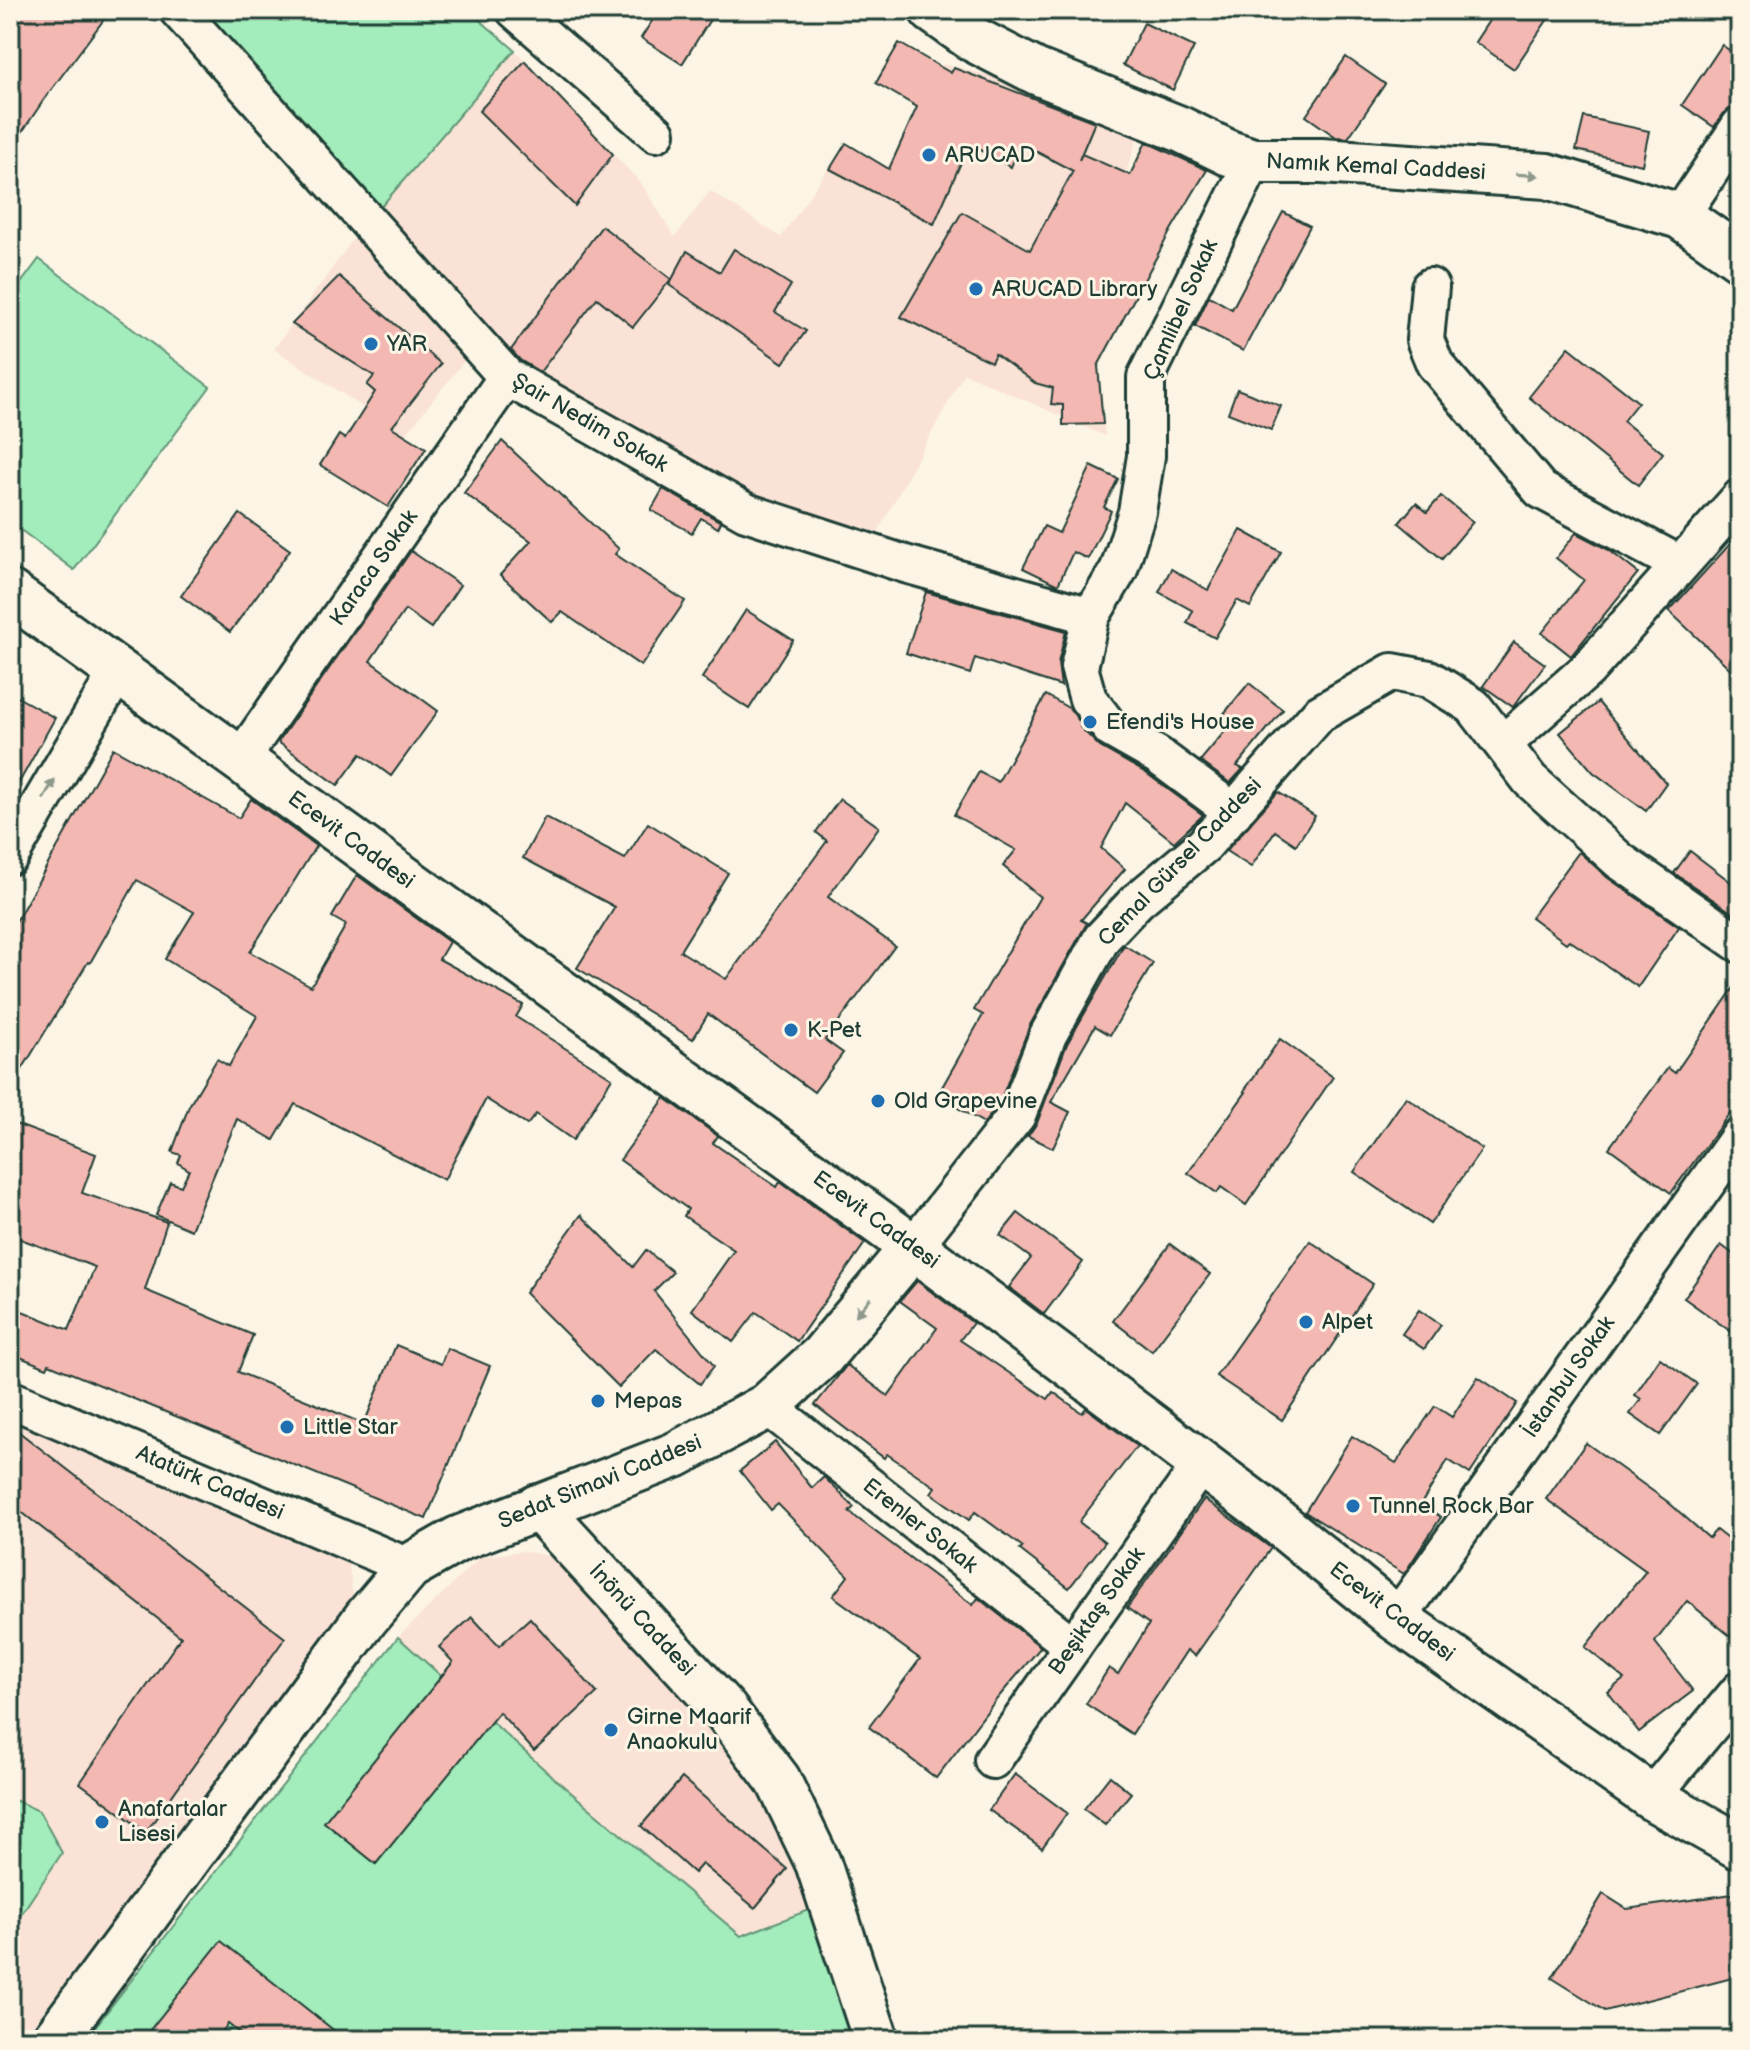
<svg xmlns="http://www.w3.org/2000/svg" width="1750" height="2050" font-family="'Balsamiq Sans',sans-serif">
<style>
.built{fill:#fae3d6}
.green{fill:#a3ecbb;stroke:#619478;stroke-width:2}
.building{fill:#f4b8b2;stroke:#1f3d34;stroke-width:2}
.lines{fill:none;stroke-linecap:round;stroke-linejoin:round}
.minor-casing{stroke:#1f3d34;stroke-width:42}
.tertiary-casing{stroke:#1f3d34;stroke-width:50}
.secondary-casing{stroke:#1f3d34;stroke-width:50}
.minor{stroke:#fcf5e5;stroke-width:36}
.tertiary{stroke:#fcf5e5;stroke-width:44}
.secondary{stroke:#fcf5e5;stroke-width:44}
.oneway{fill:#8e998c}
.poi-dot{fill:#1f6fb2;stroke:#fcf5e5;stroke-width:3}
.labels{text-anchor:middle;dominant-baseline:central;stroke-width:6;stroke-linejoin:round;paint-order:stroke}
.poi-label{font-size:22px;fill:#1f3d34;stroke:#fcf5e5;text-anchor:start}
.street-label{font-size:22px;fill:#1f3d34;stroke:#fcf5e5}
</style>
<rect width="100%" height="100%" fill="#fcf5e5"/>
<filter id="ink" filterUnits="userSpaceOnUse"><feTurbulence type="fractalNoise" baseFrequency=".0125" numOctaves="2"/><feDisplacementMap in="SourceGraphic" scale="16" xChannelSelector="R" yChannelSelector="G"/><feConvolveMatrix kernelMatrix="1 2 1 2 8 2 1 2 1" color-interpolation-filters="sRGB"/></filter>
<g filter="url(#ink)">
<g class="built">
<polygon points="468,10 515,50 641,183 675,237 710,191 781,237 846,143 887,167 943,64 1041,88 1137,139 1118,198 1172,231 1097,352 1105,436 964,373 872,543 746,512 507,377 485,335 405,435 274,349 371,214"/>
<polygon points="10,1420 348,1558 354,1604 35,2040 10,2040"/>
<polygon points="523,1551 559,1558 695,1694 746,1767 819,1906 741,1936 555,1779 398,1637 480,1557"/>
</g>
<g class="green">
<polygon points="187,10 468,10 515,50 368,222"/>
<polygon points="39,259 210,387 74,570 10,522 10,298"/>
<polygon points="398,1637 555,1779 741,1936 819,1906 854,2040 85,2040"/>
<polygon points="10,1798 39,1811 62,1853 10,1931"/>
</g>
<g class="building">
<polygon points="10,10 111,10 45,98 10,150"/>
<polygon points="659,10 716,10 682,64 641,38"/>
<polygon points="1496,10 1554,10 1514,69 1475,42"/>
<polygon points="1144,23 1194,47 1173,90 1123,65"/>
<polygon points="899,43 951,73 954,68 1095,122 1079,160 1082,154 1130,175 1146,142 1207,170 1171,230 1098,366 1103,424 1063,425 1063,405 1051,404 1053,388 1035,383 995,354 991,362 901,317 962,212 1030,250 1073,171 1020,143 1011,167 969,144 934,224 830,169 846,143 889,169 917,107 876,83"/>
<polygon points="1722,45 1740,58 1740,104 1723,114 1714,127 1682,105"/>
<polygon points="1346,57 1385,84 1348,138 1336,137 1306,116"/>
<polygon points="525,61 613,154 575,206 479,111"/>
<polygon points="1584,117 1649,131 1642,165 1576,150"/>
<polygon points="1283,212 1310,226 1243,351 1195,326 1209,296 1232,309"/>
<polygon points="602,226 671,279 633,327 597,298 540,372 520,360 511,350"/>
<polygon points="734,249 791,285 775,312 806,331 783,363 669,285 687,251 720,272"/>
<polygon points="339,276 441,364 392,427 426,448 388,507 320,465 339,435 345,439 375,392 367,385 374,376 292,324"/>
<polygon points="1569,347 1638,402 1623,421 1663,453 1638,485 1529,397"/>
<polygon points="1237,389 1281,406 1271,430 1228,413"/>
<polygon points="502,441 619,549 615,554 685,601 641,666 562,612 552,622 500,575 531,541 464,493"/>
<polygon points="1091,466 1118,479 1104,507 1111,511 1088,559 1073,552 1058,585 1023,568 1044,526 1059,533"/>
<polygon points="663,489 721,522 718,528 701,518 692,533 651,510"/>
<polygon points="1441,496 1473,522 1442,559 1399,523 1416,503 1427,512"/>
<polygon points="240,514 290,550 230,632 181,596"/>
<polygon points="1241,530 1281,552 1250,607 1237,600 1215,638 1187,623 1193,611 1159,592 1171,569 1208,590"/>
<polygon points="1576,533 1609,550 1638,573 1571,656 1542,633 1584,580 1556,558"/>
<polygon points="1740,533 1740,678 1669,611"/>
<polygon points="411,551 460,585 431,628 405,610 370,661 438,711 391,776 361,754 338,785 278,742"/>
<polygon points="926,592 1066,631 1058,663 1061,686 975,658 970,674 906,653"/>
<polygon points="746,610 793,640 749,709 702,678"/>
<polygon points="1514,642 1545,664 1513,707 1483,686"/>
<polygon points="1249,683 1283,710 1237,766 1243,769 1230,783 1200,761 1231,724 1222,716"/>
<polygon points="10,693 55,718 10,799"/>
<polygon points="1046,695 1070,709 1082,725 1080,727 1100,747 1146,773 1203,815 1174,842 1125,803 1101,848 1125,869 1081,920 1087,923 1030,1025 999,1104 984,1123 937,1096 983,1015 974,1010 1040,897 1003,866 1016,850 954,815 979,772 998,782"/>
<polygon points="1598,702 1666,783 1646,811 1593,772 1560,733"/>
<polygon points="113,748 239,818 251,799 316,846 250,952 311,986 346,925 332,917 357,875 449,942 439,959 523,1005 516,1017 612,1078 573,1140 536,1114 527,1125 486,1099 444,1180 295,1104 274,1140 237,1119 191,1230 156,1215 170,1182 181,1186 189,1170 178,1163 181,1155 172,1152 189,1106 217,1059 229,1066 257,1016 165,959 194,912 137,880 90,963 88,962 10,1089 10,932"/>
<polygon points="1278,792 1315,816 1296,845 1275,831 1251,867 1226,851"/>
<polygon points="840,799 879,827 828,897 895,946 825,1040 843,1053 814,1092 708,1014 693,1039 577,968 615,907 523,858 545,817 625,859 648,823 728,873 680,951 726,979 827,841 816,832"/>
<polygon points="1690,851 1740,889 1740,918 1674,873"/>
<polygon points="1579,852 1608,878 1679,927 1638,987 1569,940 1566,943 1531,917"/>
<polygon points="1124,945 1153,963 1110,1035 1095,1026 1051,1102 1070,1112 1053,1148 1028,1136 1037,1123 1067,1044"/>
<polygon points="1740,979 1740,1099 1671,1193 1609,1148 1668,1068 1675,1073"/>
<polygon points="1280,1039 1333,1077 1246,1205 1221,1187 1217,1193 1188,1173 1246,1092 1244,1091"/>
<polygon points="1406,1097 1482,1149 1430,1224 1354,1172"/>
<polygon points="665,1098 718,1136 713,1143 777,1187 780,1182 865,1243 797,1341 756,1312 733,1342 692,1310 734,1250 684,1216 688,1209 620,1160"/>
<polygon points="10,1122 96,1154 82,1193 167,1222 145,1290 253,1335 238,1372 364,1424 396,1345 441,1364 447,1348 490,1366 426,1519 49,1364 47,1368 10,1353 10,1306 69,1330 95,1267 10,1235"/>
<polygon points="1018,1213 1083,1262 1044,1314 1009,1287 1031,1258 1000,1235"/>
<polygon points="581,1215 633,1267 646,1250 673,1272 654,1291 714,1366 700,1384 656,1349 619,1387 525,1293"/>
<polygon points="1310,1241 1373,1284 1282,1420 1216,1376"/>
<polygon points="1170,1244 1210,1274 1152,1351 1113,1321"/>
<polygon points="1721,1245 1740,1259 1740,1338 1684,1298"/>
<polygon points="917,1281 973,1323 960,1340 1048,1399 1053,1392 1082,1413 1086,1408 1137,1446 1079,1522 1105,1542 1069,1588 1020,1550 1023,1547 975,1512 969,1520 931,1493 935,1487 887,1454 884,1458 815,1405 847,1365 888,1396 937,1328 900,1301"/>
<polygon points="1419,1310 1441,1325 1424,1349 1402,1334"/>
<polygon points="1660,1358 1697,1384 1660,1435 1630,1414 1641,1399 1635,1395"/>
<polygon points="1478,1377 1517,1403 1470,1474 1448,1460 1421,1504 1441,1517 1404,1574 1305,1512 1352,1436 1396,1463 1435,1406 1452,1417"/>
<polygon points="10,1425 285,1638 146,1832 80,1783 181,1637 10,1503"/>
<polygon points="775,1442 812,1488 824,1477 854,1507 849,1512 973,1605 978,1598 1041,1647 996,1700 936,1778 869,1727 920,1659 833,1596 848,1576 778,1504 771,1510 740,1471"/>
<polygon points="1586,1443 1668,1502 1709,1538 1716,1530 1740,1549 1740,1644 1687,1601 1655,1642 1693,1691 1639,1732 1608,1692 1624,1679 1585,1647 1646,1571 1546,1499"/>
<polygon points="1204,1499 1271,1548 1195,1656 1187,1650 1132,1734 1086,1704 1109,1668 1118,1674 1149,1624 1127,1608"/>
<polygon points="472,1617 499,1646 530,1618 597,1693 534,1751 499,1712 376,1864 324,1822 453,1662 439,1647"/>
<polygon points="1015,1774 1067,1813 1042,1848 989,1810"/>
<polygon points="1110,1776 1131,1793 1105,1825 1084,1809"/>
<polygon points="682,1778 787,1869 755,1908 702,1864 694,1873 641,1826"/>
<polygon points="1740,1893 1740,1976 1605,2011 1552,1978 1603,1894 1627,1909"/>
<polygon points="221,1941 346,2040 248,2040 228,2024 216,2040 142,2040"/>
</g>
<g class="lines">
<g class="minor-casing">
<g id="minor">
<polyline points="178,10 507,377 746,512 905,564 1091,616"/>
<polyline points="515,10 656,133"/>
<polyline points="1680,216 1740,126"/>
<polyline points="1430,287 1425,340 1435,364 1541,490 1679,564"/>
<polyline points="1504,743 1587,670 1740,498"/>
<polyline points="240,760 507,377"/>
<polyline points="1234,812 1157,755 1111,729 1088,699 1079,667 1091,616 1119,569 1137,512 1146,456 1146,377 1253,161"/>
<polyline points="10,856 118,671"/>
<polyline points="913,1247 1017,1115 1048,1035 1102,938 1137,901 1204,845 1319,714 1392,672 1429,679 1473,706 1530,780 1620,861 1740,944"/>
<polyline points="10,1399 409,1567"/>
<polyline points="767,1406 1073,1646"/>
<polyline points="1397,1619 1740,1136"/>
<polyline points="993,1760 1202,1463"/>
<polyline points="1651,1797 1740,1690"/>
</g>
</g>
<g class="tertiary-casing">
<g id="tertiary">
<polyline points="932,10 973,39 1037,72 1180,129 1229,153 1253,161 1321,161 1547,176 1680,216 1740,258"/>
<polyline points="538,1507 725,1710 778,1780 818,1863 876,2040"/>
<polyline points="54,2040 366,1618 409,1567 458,1539 675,1455 767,1406 822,1356 913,1247"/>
</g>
</g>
<g class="secondary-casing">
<polyline id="secondary" points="10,593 913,1247 1258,1506 1397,1619 1651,1797 1740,1847"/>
</g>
<use href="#minor" class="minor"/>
<use href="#tertiary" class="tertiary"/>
<use href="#secondary" class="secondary"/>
</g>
<defs><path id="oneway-solid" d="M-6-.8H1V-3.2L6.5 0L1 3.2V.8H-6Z" transform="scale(2)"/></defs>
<g class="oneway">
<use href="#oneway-solid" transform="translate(1527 175) rotate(4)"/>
<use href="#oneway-solid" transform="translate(49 789) rotate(-60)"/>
<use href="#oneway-solid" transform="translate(863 1307) rotate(130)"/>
</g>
</g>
<g class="poi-dot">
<circle cx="929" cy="155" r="8"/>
<circle cx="976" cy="289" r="8"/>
<circle cx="371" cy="344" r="8"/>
<circle cx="1090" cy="722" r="8"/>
<circle cx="791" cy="1030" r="8"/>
<circle cx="878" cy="1101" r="8"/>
<circle cx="1306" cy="1322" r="8"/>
<circle cx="598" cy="1401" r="8"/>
<circle cx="287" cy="1427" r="8"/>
<circle cx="1353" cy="1506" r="8"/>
<circle cx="611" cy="1730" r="8"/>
<circle cx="102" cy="1822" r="8"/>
</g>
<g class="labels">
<g class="poi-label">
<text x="945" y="155">ARUCAD</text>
<text x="992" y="289">ARUCAD Library</text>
<text x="387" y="344">YAR</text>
<text x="1106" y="722">Efendi's House</text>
<text x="807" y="1030">K-Pet</text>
<text x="894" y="1101">Old Grapevine</text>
<text x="1322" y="1322">Alpet</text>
<text x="614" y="1401">Mepas</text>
<text x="303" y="1427">Little Star</text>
<text x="1369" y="1506">Tunnel Rock Bar</text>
<text x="627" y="1717">Girne Maarif<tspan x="627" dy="25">Anaokulu</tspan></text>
<text x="118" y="1809">Anafartalar<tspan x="118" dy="25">Lisesi</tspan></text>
</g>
<g class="street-label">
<text transform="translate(1376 167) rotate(3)">Namık Kemal Caddesi</text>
<text transform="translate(1181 310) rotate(-66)">Çamlibel Sokak</text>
<text transform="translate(590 423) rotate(30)">Şair Nedim Sokak</text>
<text transform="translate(374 568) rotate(-55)">Karaca Sokak</text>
<text transform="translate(351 840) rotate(36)">Ecevit Caddesi</text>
<text transform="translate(1180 862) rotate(-46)">Cemal Gürsel Caddesi</text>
<text transform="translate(876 1220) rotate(36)">Ecevit Caddesi</text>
<text transform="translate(1569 1377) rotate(-55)">İstanbul Sokak</text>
<text transform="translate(600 1482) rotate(-22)">Sedat Simavi Caddesi</text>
<text transform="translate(210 1483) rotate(23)">Atatürk Caddesi</text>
<text transform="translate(920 1526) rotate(38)">Erenler Sokak</text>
<text transform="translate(1097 1611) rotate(-55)">Beşiktaş Sokak</text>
<text transform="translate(1392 1612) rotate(37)">Ecevit Caddesi</text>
<text transform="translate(642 1620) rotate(47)">İnönü Caddesi</text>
</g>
</g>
<rect width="1750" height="2050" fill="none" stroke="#fcf5e5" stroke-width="40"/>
<rect x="20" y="20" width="1710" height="2010" fill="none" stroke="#1f3d34" stroke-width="3" filter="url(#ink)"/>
</svg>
